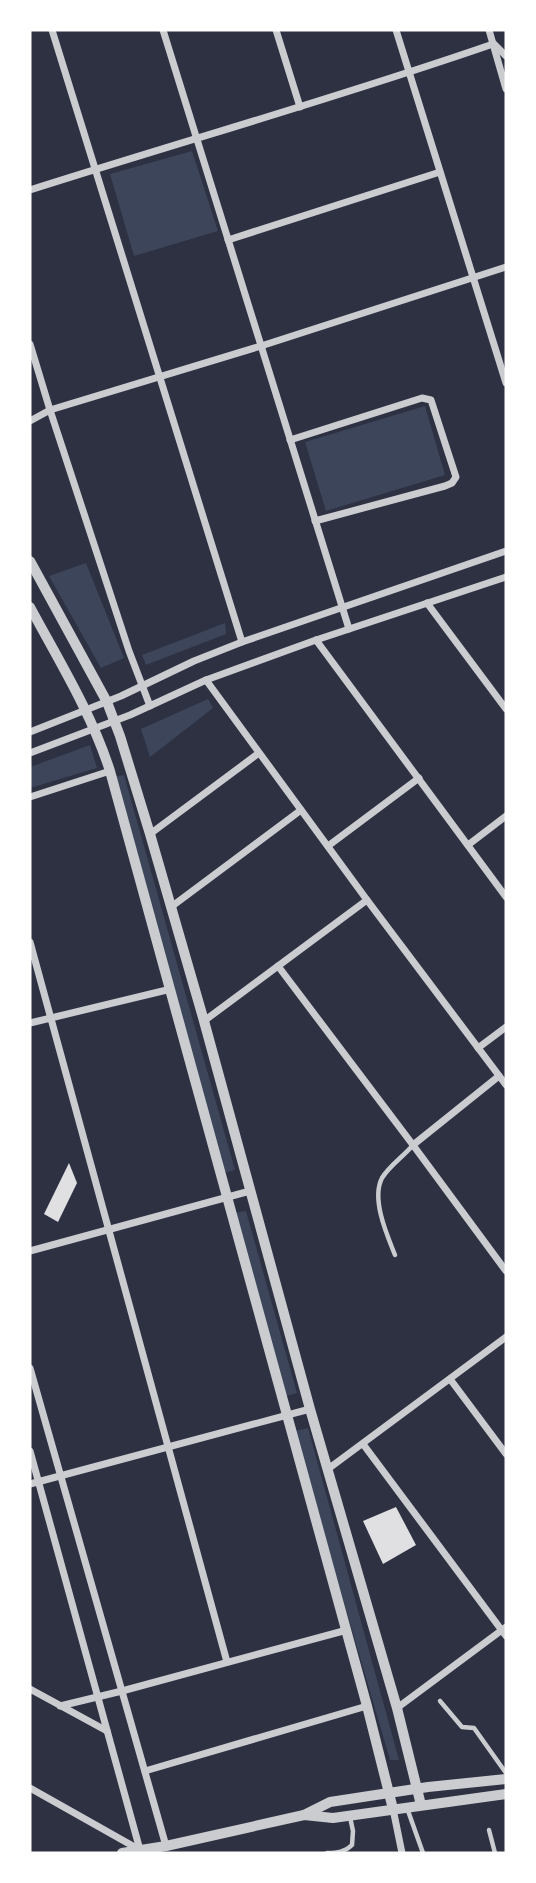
<svg xmlns="http://www.w3.org/2000/svg" width="536" height="1883" font-family="'Fira Sans',sans-serif">
<style>
.green{fill:#3c4559}
.building{fill:#e0e0e3}
.lines{fill:none;stroke-linecap:round;stroke-linejoin:round}
.service{stroke:#caccd0;stroke-width:4.5}
.minor{stroke:#caccd0;stroke-width:7}
.tertiary{stroke:#caccd0;stroke-width:10}
</style>
<rect width="100%" height="100%" fill="#2d3142"/>
<g class="green">
<polygon points="192,151 218,231 134,256 110,174"/>
<polygon points="425,406 445,475 326,511 305,442"/>
<polygon points="86,563 124,658 101,668 49,576"/>
<polygon points="225,623 226,634 146,665 142,655"/>
<polygon points="208,699 213,708 150,757 141,729"/>
<polygon points="90,745 97,768 30,788 30,767"/>
<polygon points="124,775 235,1170 224,1173 113,777"/>
<polygon points="246,1211 297,1393 286,1396 233,1213"/>
<polygon points="308,1428 399,1760 390,1760 294,1431"/>
</g>
<g class="building">
<polygon points="69,1163 77,1183 58,1222 44,1214"/>
<polygon points="396,1507 416,1545 383,1564 363,1521"/>
</g>
<g class="lines">
<g class="service">
<path d="M395,1255C387,1235 371,1199 382,1178C389,1166 404,1156 413,1145"/>
<polyline points="440,1701 462,1727 474,1728 506,1773"/>
<polyline points="407,1808 423,1853"/>
<polyline points="489,1830 495,1853"/>
<path d="M327,1853C337,1853 345,1852 352,1845L353,1831L350,1817"/>
</g>
<g class="minor">
<polyline points="52,30 242,642"/>
<polyline points="163,30 349,629"/>
<polyline points="276,30 300,107"/>
<polyline points="396,30 506,383"/>
<polyline points="489,30 506,89"/>
<polyline points="494,44 506,56"/>
<path d="M30,190C184,141 340,97 493,44"/>
<polyline points="228,240 440,172"/>
<polyline points="30,344 50,410 129,651 150,706"/>
<polyline points="30,421 50,410 261,346 506,267"/>
<polyline points="290,440 422,398 431,400 456,477 452,483 445,486 315,521"/>
<polyline points="427,603 506,709"/>
<polyline points="316,640 506,897"/>
<polyline points="206,680 367,900 506,1085"/>
<polyline points="30,732 121,696 194,661 242,642 506,551"/>
<polyline points="30,753 130,715 206,680 316,640 506,577"/>
<polyline points="30,797 110,771"/>
<polyline points="150,834 259,753"/>
<polyline points="468,845 506,816"/>
<polyline points="328,846 419,778"/>
<polyline points="171,907 301,810"/>
<polyline points="30,942 227,1662"/>
<polyline points="278,966 413,1145 506,1271"/>
<polyline points="204,1021 367,900"/>
<polyline points="30,1023 171,989"/>
<polyline points="478,1048 506,1027"/>
<polyline points="413,1145 499,1076"/>
<polyline points="30,1251 250,1191"/>
<polyline points="30,1368 166,1846"/>
<polyline points="450,1379 506,1454"/>
<polyline points="363,1444 506,1636"/>
<polyline points="30,1451 140,1850"/>
<polyline points="328,1469 506,1337"/>
<polyline points="30,1484 310,1409"/>
<polyline points="30,1689 107,1731"/>
<polyline points="60,1706 122,1691 347,1630"/>
<polyline points="397,1708 506,1627"/>
<polyline points="145,1771 367,1706"/>
<polyline points="30,1788 140,1850"/>
<polyline points="393,1809 402,1853"/>
</g>
<g class="tertiary">
<polyline points="30,561 107,702 120,736 150,834 204,1021 310,1409 397,1708 421,1805"/>
<path d="M30,607C59,661 91,712 110,771L367,1706L393,1809"/>
<polyline points="304,1815 333,1818 506,1794"/>
<polyline points="122,1853 166,1846 304,1815 330,1802 428,1787 506,1779"/>
</g>
</g>
<rect width="536" height="1883" fill="none" stroke="#ffffff" stroke-width="63"/>
</svg>
